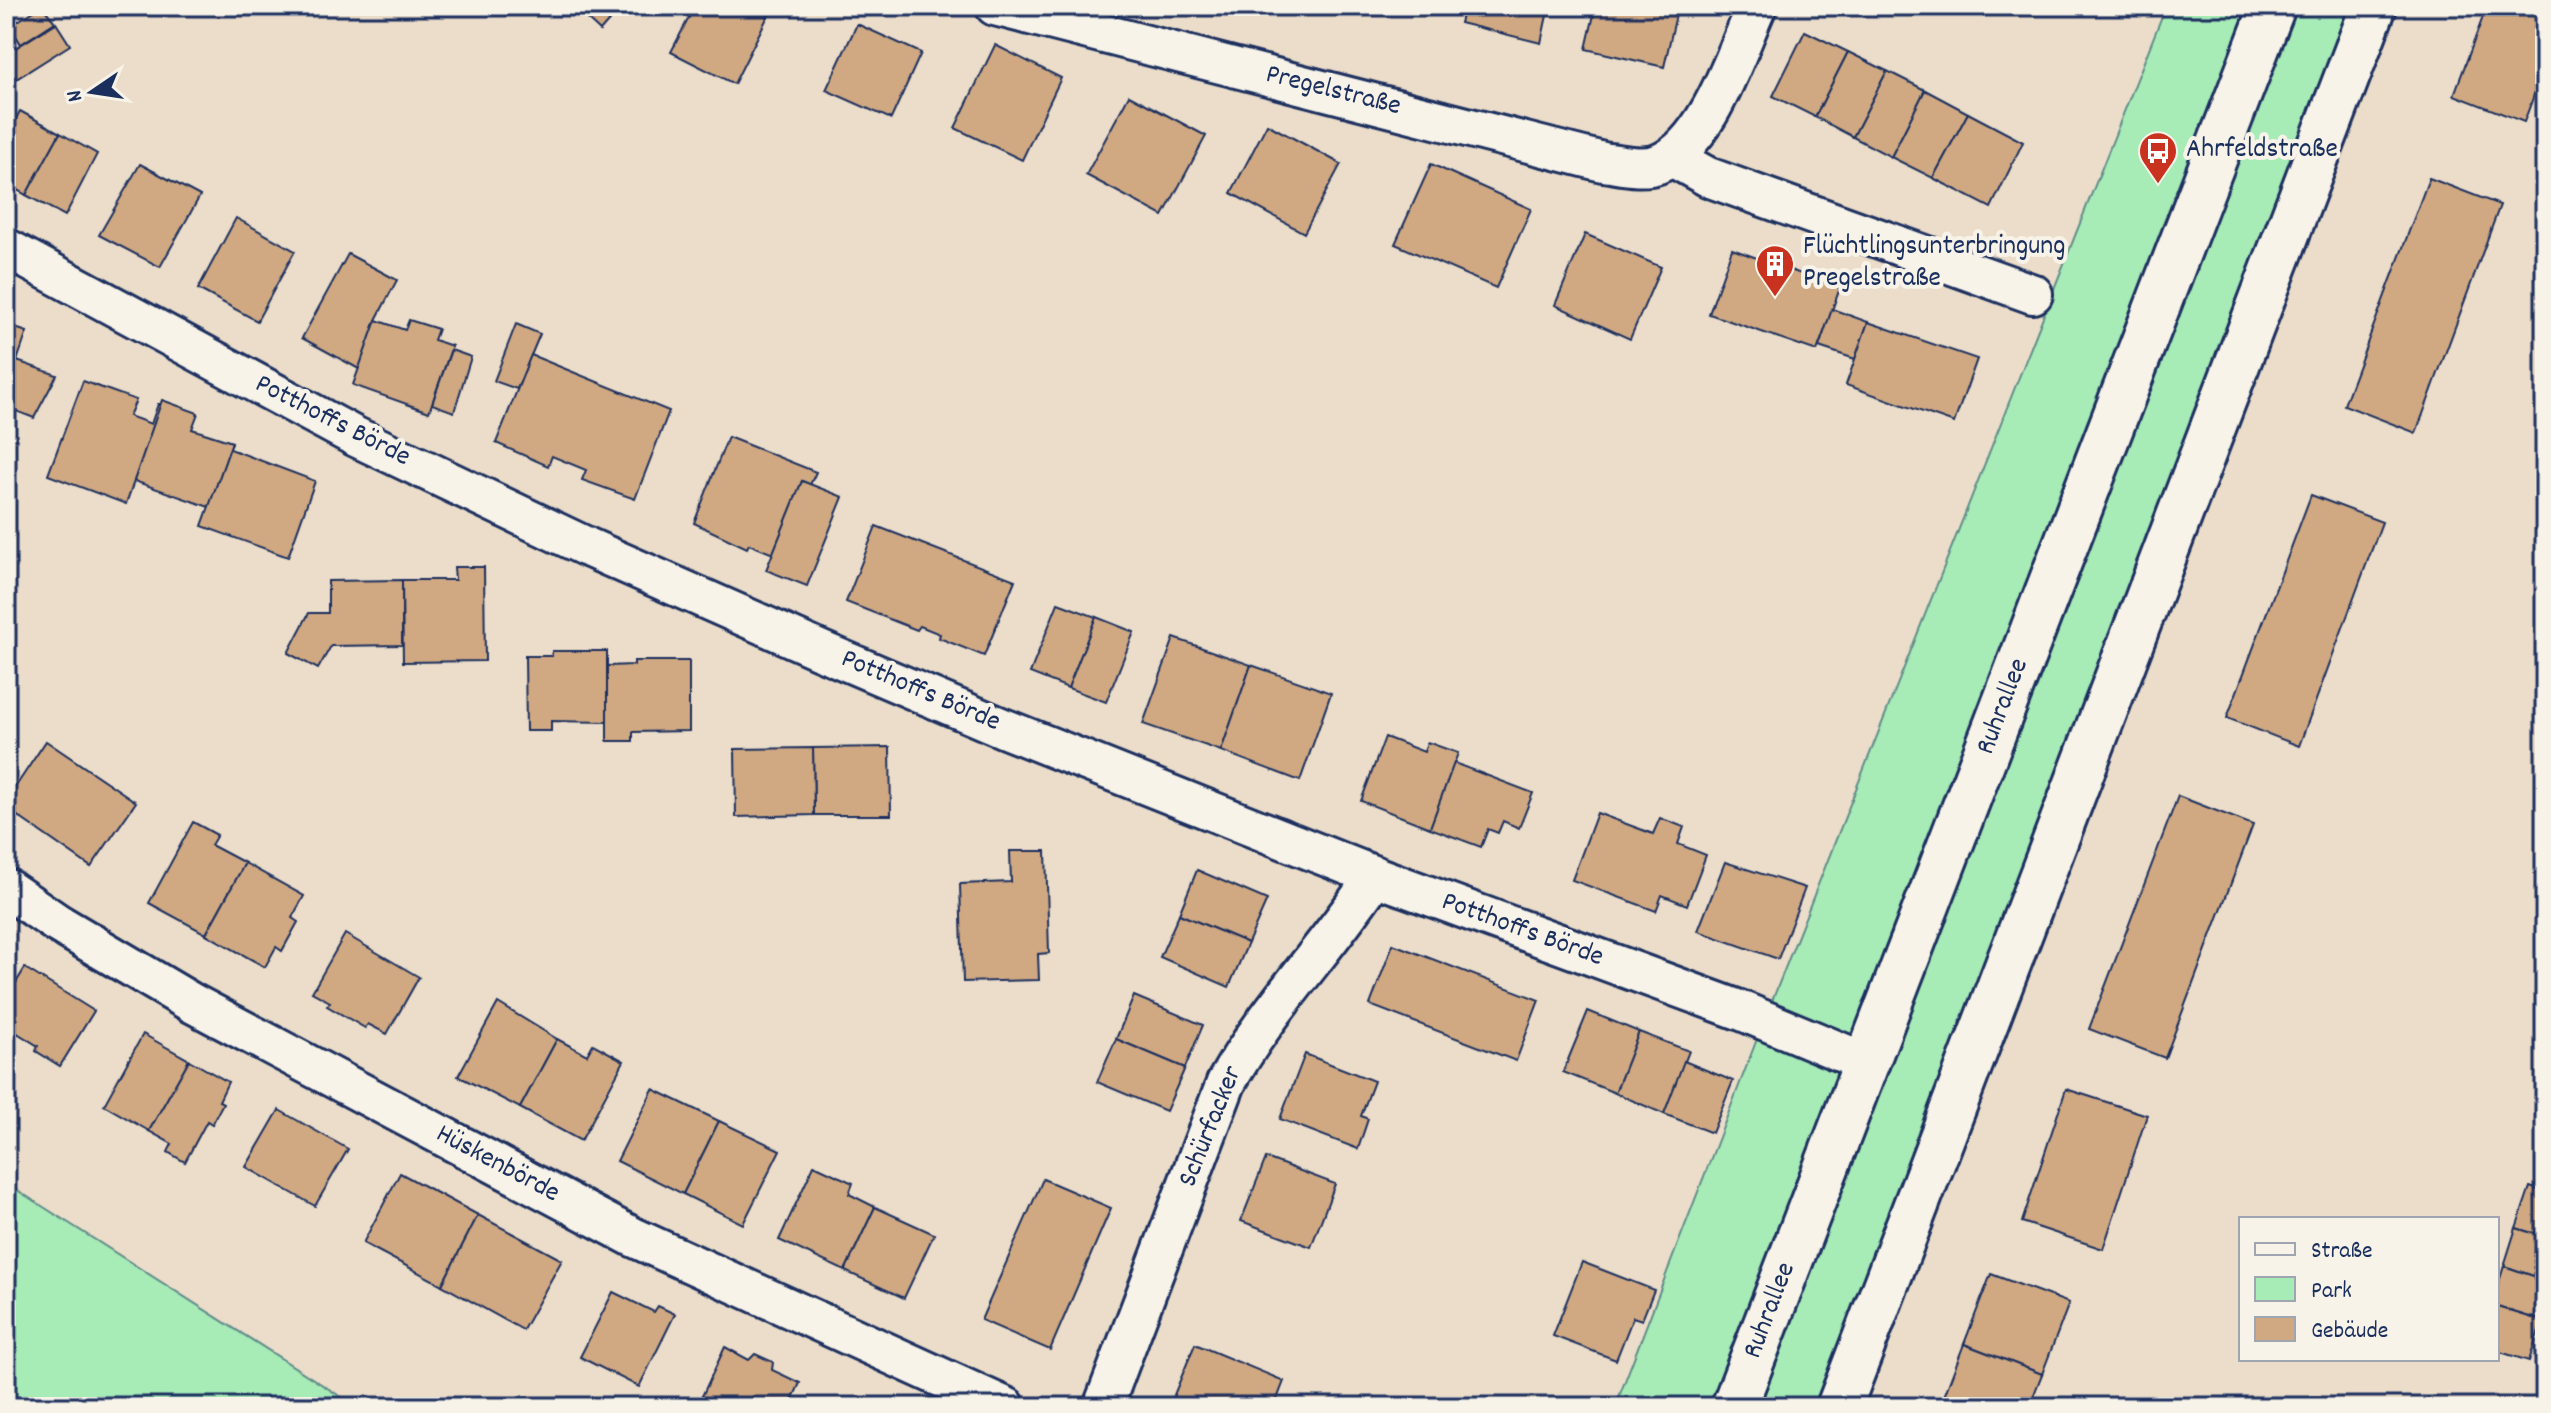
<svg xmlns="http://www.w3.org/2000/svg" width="2551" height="1413" font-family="Dekko,sans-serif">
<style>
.green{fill:#a7ebb7;stroke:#618d8a;stroke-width:2}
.building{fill:#d0a982;stroke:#1b2f5e;stroke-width:2}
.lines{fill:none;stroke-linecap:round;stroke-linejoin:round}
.street-casing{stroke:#1b2f5e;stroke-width:44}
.primary-casing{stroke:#1b2f5e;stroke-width:50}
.street{stroke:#f7f3e8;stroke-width:38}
.primary{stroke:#f7f3e8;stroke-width:44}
.labels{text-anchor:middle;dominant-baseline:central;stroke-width:8;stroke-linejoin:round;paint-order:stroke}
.street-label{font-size:28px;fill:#1b2f5e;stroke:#f7f3e8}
.poi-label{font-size:28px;fill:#1b2f5e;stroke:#f7f3e8;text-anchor:start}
</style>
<rect width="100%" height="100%" fill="#ebddc9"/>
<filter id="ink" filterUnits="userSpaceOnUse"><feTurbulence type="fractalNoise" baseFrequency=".0125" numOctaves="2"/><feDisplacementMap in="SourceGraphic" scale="16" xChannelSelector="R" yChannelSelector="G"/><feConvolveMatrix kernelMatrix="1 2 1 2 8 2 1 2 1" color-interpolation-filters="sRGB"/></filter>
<g filter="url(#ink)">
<g class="green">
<polygon points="2166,6 2371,6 1835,1407 1615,1407 1757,1039"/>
<polygon points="6,1183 357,1407 6,1407"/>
</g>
<g class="building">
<polygon points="42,6 55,22 21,44 10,26"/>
<polygon points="573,6 622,6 600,31"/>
<polygon points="695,6 773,6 734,84 671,52"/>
<polygon points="1209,6 1240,6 1238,14"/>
<polygon points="1464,6 1549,6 1541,43 1460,23"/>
<polygon points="1596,6 1678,6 1664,67 1586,49"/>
<polygon points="2487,6 2545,6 2545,65 2524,122 2454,95"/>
<polygon points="56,23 70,45 13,81 6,69 6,54"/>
<polygon points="857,24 921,53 891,119 826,90"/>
<polygon points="1805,31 1848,52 1815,117 1773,96"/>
<polygon points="995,45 1061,78 1022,160 955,128"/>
<polygon points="1848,52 1887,71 1853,137 1815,117"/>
<polygon points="1887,71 1925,90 1891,157 1853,137"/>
<polygon points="1925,90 1968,113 1933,178 1891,157"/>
<polygon points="1129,95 1206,136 1163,216 1086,175"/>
<polygon points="20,111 60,133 26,195 6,184 6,137"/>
<polygon points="1968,113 2023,142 1991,208 1933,178"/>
<polygon points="1267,124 1341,164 1304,233 1231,193"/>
<polygon points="60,133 97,154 65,216 26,195"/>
<polygon points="140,164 200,196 160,267 99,235"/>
<polygon points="1431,164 1531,209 1496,288 1395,244"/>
<polygon points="2429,178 2500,205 2416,433 2344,405"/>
<polygon points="236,218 295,251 257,321 198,289"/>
<polygon points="1585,234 1661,267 1630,339 1555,305"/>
<polygon points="1732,249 1840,288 1817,351 1709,314"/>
<polygon points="348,254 397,280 377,318 359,369 302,338"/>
<polygon points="1832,309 1868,322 1855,359 1819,347"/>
<polygon points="376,320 405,330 409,320 438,329 434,340 452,346 429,412 353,385"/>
<polygon points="1868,322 1977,359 1954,423 1846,385"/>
<polygon points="516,324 540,334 517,389 494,381"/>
<polygon points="6,325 27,332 9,384 6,383"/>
<polygon points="451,350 471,357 454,412 432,404"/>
<polygon points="531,355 669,411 635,499 582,480 586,470 552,456 548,466 496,443"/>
<polygon points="17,361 57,375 34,418 6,407 6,391"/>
<polygon points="83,381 136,400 129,416 151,424 158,404 161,404 126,504 48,475"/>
<polygon points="162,400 198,413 192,429 232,442 209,507 134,481"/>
<polygon points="728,437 816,472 810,485 802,481 773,554 749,544 747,548 694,523"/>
<polygon points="232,442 230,449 315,481 288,557 202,526"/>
<polygon points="802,481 843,497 807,586 766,570"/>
<polygon points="2311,495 2382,522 2299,746 2227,718"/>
<polygon points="876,526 1015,580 984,656 939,638 940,634 920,626 917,630 846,602"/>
<polygon points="454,567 484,567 485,661 403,662 402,580 455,580"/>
<polygon points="402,580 402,645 331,646 318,669 288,653 309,613 328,613 328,581"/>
<polygon points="1058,603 1096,617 1068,688 1030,673"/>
<polygon points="1096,617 1134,632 1106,702 1068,688"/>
<polygon points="1174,638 1251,665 1221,751 1143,724"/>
<polygon points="552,651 607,651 607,722 551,721 551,731 526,731 525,656 552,656"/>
<polygon points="634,661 689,661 689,731 633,732 633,741 607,741 607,666 634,665"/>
<polygon points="1251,665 1331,693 1300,781 1221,751"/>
<polygon points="1385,737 1424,752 1427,742 1458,753 1430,828 1361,801"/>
<polygon points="46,741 136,802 91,867 6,808 6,801"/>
<polygon points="890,747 891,815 814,815 813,748"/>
<polygon points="813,748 814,815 736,817 735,749"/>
<polygon points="1454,763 1533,793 1519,828 1503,821 1498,833 1488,829 1481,847 1430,828"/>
<polygon points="2178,796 2253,825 2165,1058 2089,1029"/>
<polygon points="1597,813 1653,834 1660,818 1684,827 1678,844 1706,855 1687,905 1662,895 1656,911 1572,880"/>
<polygon points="193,822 217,835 211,845 245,863 206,934 149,903"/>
<polygon points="1010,851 1046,851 1049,953 1038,954 1039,980 963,982 960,884 1011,882"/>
<polygon points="1725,862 1805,888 1778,959 1698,931"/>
<polygon points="245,863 304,896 292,918 298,922 282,951 276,947 265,967 206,934"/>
<polygon points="1197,870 1267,900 1248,943 1179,914"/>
<polygon points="1179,914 1248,943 1229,987 1160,957"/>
<polygon points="345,934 419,977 387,1034 368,1024 365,1028 327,1006 330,1002 312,992"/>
<polygon points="1393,944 1539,1000 1516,1061 1370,1005"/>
<polygon points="25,968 94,1011 60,1066 36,1051 38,1046 6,1026 6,999"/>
<polygon points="1134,996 1203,1025 1185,1068 1116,1039"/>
<polygon points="498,1003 557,1039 520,1108 458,1076"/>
<polygon points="1588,1011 1639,1032 1615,1093 1563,1072"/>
<polygon points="1639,1032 1689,1051 1664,1114 1615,1093"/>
<polygon points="143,1034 189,1060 149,1131 104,1105"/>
<polygon points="557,1039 587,1055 593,1044 624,1061 581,1141 520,1108"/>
<polygon points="1116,1039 1185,1068 1166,1111 1097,1082"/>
<polygon points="1305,1054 1374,1081 1361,1116 1368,1119 1358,1149 1280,1119"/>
<polygon points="189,1060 228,1082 219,1101 223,1103 212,1124 207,1121 185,1162 168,1152 172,1144 149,1131"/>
<polygon points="1684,1061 1733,1081 1712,1133 1664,1114"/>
<polygon points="653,1089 719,1121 683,1194 617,1161"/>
<polygon points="2066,1089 2147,1115 2103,1249 2022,1222"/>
<polygon points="279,1110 348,1149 315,1206 246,1167"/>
<polygon points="719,1121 780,1150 743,1224 683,1194"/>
<polygon points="1266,1158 1335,1184 1311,1247 1241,1221"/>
<polygon points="814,1165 853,1183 849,1194 875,1207 845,1271 779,1240"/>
<polygon points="400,1173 478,1215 442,1285 363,1243"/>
<polygon points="1043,1179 1111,1208 1050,1350 981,1320"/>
<polygon points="2530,1187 2545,1192 2545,1237 2516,1228"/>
<polygon points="875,1207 934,1234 904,1298 845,1271"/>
<polygon points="478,1215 562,1260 523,1330 442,1285"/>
<polygon points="2516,1228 2545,1237 2545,1280 2504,1266"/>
<polygon points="1582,1262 1654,1290 1642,1320 1633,1317 1616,1360 1553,1336"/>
<polygon points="2504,1266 2545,1280 2542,1321 2497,1307 2497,1288"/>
<polygon points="1991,1274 2069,1303 2042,1374 1964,1344"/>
<polygon points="613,1292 654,1312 658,1306 675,1314 639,1387 580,1357"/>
<polygon points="2497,1307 2542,1321 2529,1361 2497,1351"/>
<polygon points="1195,1344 1284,1381 1274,1407 1169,1407"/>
<polygon points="1964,1344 2042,1374 2029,1407 1940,1407"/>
<polygon points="725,1347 749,1360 755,1354 773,1362 772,1370 800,1383 789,1407 697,1407"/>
</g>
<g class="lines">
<g class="street-casing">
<g id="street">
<path d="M995,6L1603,162C1620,164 1641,170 1658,164C1708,145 1736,52 1757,6"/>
<polyline points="1672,157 1708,177 2033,294"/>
<polyline points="6,248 356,437 587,547 822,651 1003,728 1375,876 1742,1011 1867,1063"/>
<polyline points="6,888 57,923 192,1003 633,1237 1006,1407"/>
<path d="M1103,1407L1226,1083C1267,1009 1328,947 1375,876"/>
</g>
</g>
<g class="primary-casing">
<g id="primary">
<polyline points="1734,1407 2273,6"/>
<polyline points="1839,1407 2374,6"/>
</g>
</g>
<use href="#street" class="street"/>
<use href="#primary" class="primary"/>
</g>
</g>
<defs>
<g id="bus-pin" transform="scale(2)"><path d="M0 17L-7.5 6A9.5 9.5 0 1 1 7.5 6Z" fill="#c8321e" stroke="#f7f3e8"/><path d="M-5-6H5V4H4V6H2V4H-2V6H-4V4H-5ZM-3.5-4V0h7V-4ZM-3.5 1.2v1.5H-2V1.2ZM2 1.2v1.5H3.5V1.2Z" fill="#fff"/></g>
<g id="building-pin" transform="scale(2)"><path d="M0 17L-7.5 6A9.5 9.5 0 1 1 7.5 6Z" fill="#c8321e" stroke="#f7f3e8"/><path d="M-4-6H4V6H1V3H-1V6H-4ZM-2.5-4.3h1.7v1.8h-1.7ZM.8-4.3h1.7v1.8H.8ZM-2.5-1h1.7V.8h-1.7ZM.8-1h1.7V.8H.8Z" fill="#fff"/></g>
</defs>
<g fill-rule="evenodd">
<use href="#bus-pin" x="2158" y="151"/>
<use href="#building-pin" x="1775" y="264"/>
</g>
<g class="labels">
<g class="street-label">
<text transform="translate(1333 92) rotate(14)">Pregelstraße</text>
<text transform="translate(332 422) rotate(27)">Potthoffs Börde</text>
<text transform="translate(920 692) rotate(23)">Potthoffs Börde</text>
<text transform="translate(2004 707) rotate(-69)">Ruhrallee</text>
<text transform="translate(1522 931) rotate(20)">Potthoffs Börde</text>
<text transform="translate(1212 1127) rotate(-68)">Schürfacker</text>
<text transform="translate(497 1165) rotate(28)">Hüskenbörde</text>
<text transform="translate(1771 1311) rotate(-69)">Ruhrallee</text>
</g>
<g class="poi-label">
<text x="2186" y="151">Ahrfeldstraße</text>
<text x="1803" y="248">Flüchtlingsunterbringung<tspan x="1803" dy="32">Pregelstraße</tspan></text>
</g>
</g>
<rect width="2551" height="1413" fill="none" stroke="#f7f3e8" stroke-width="32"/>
<rect x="16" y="16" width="2519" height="1381" fill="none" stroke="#1b2f5e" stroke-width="3" filter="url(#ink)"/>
<rect x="2239" y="1217" width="260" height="144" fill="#f7f3e8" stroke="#9fa5b1" stroke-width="2"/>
<rect x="2255" y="1243" width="40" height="12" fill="#f7f3e8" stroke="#9fa5b1" stroke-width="2"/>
<text x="2311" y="1257" font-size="24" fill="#1b2f5e">Straße</text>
<rect x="2255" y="1277" width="40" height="24" fill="#a7ebb7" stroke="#9fa5b1" stroke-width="2"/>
<text x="2311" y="1297" font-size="24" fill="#1b2f5e">Park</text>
<rect x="2255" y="1317" width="40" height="24" fill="#d0a982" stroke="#9fa5b1" stroke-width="2"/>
<text x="2311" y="1337" font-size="24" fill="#1b2f5e">Gebäude</text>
<g transform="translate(92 92) rotate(257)" stroke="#f7f3e8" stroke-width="6" paint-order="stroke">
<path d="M0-6L14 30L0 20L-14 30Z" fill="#1b2f5e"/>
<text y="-12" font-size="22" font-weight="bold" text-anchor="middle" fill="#1b2f5e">N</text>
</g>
</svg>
